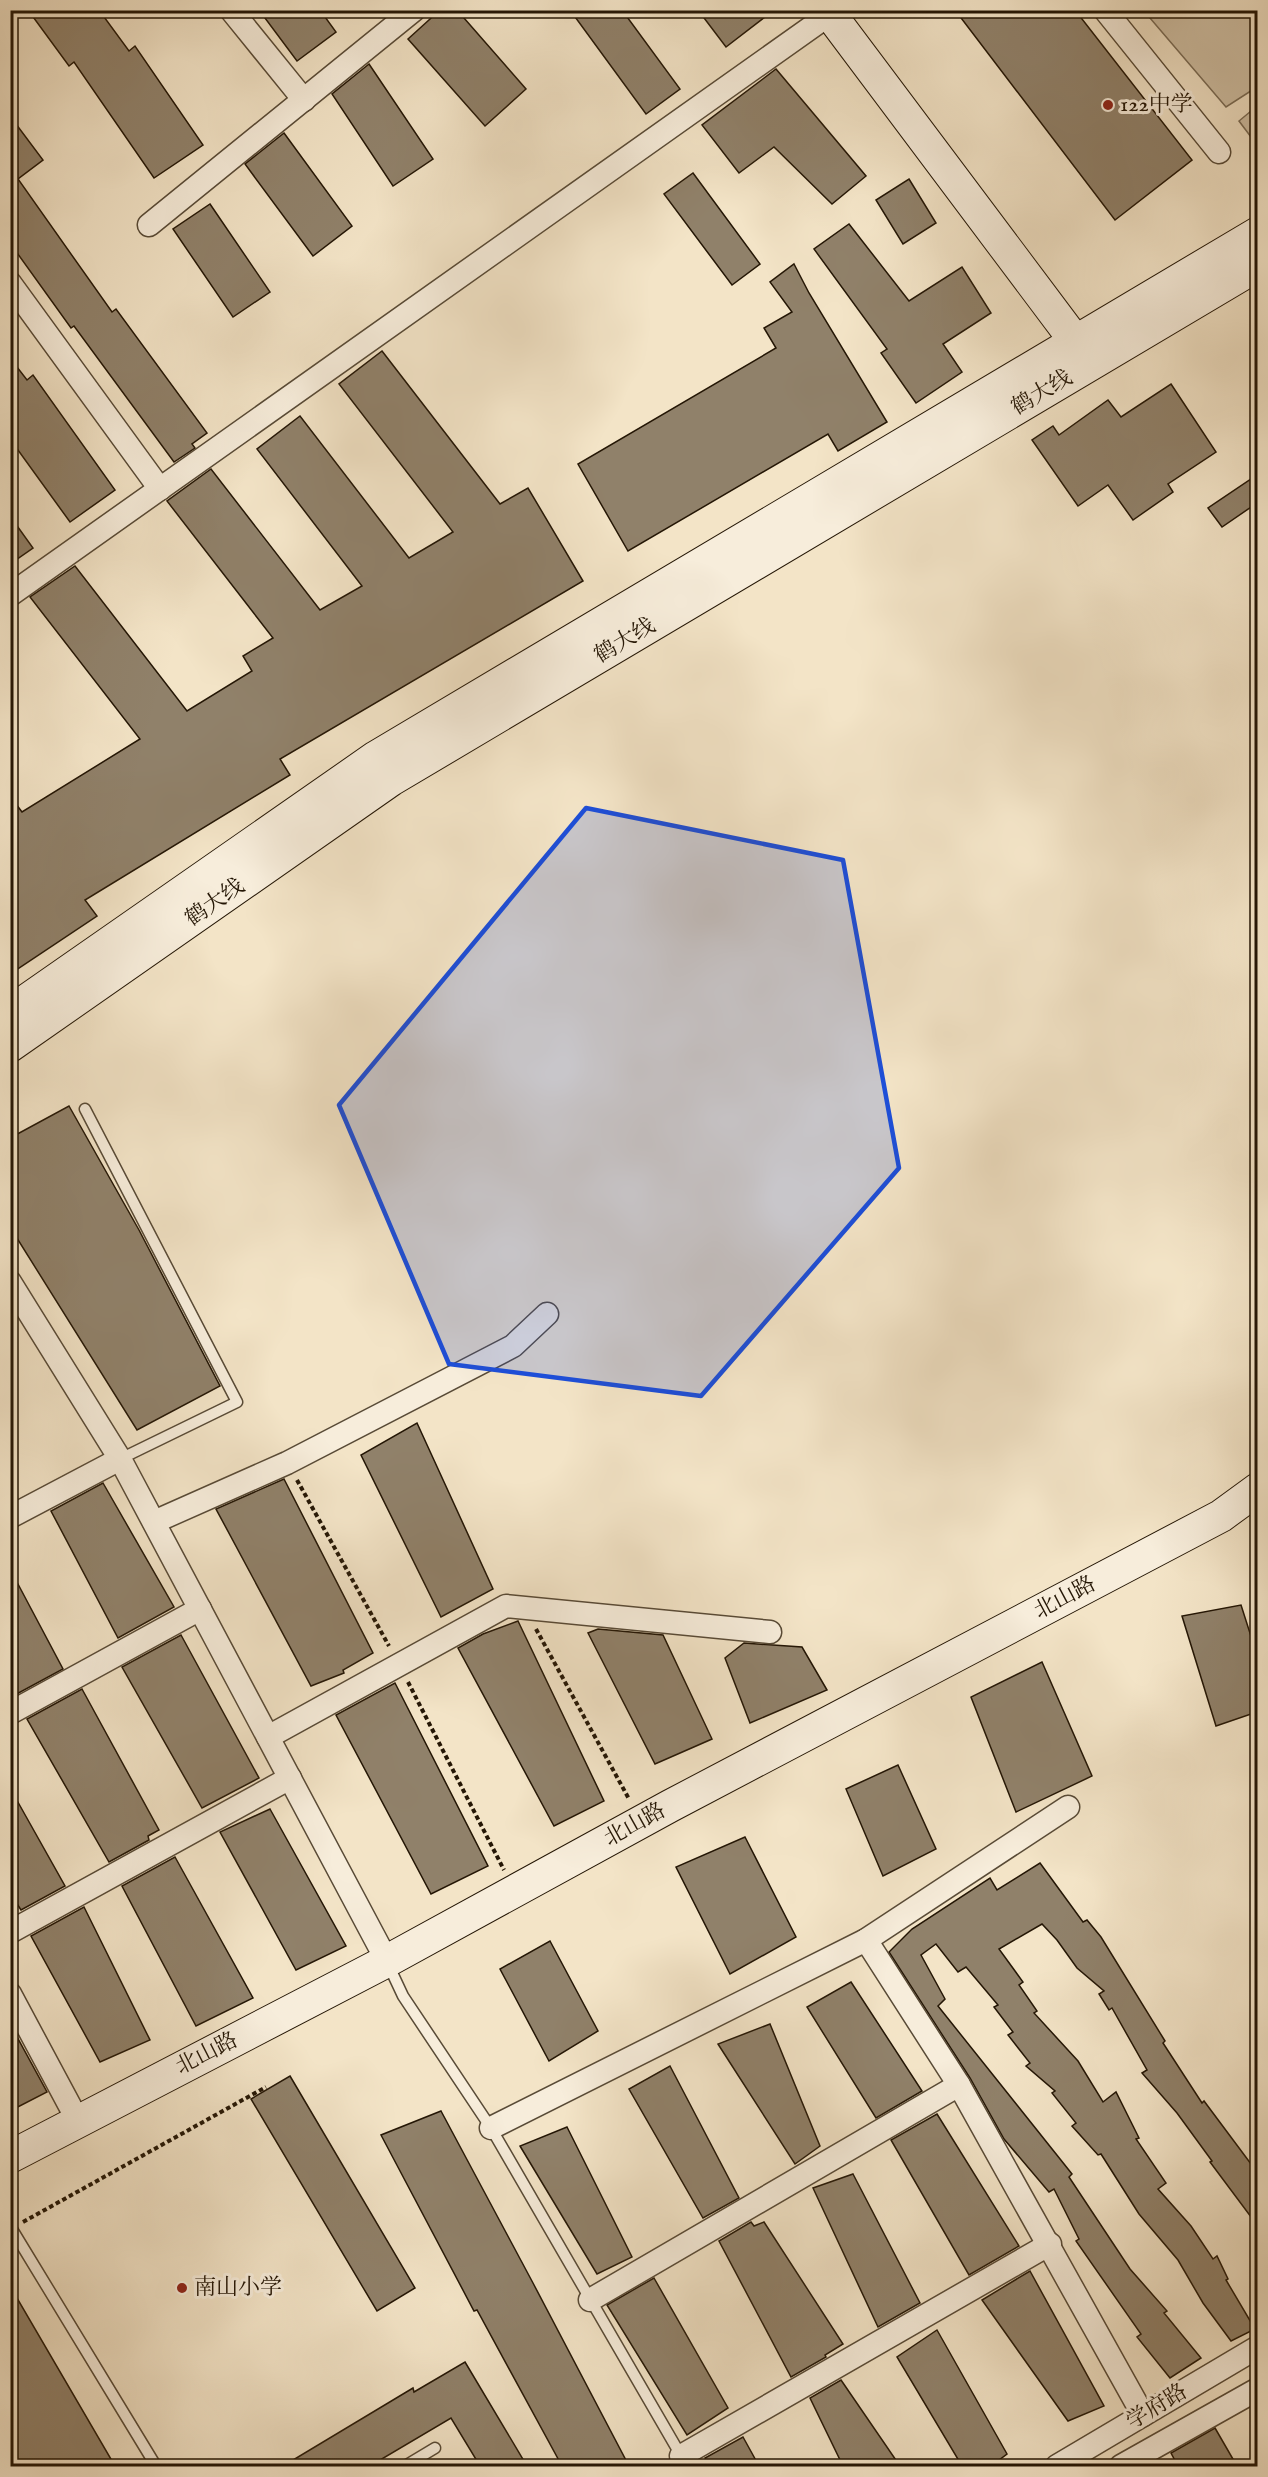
<svg xmlns="http://www.w3.org/2000/svg" width="1268" height="2477" font-family="'IM FELL English','Noto Serif SC',serif">
<style>
.green{fill:#d0c1a6;stroke:#7a6c56;stroke-width:1.5}
.building{fill:#90816a;stroke:#241605;stroke-width:1.5}
.lines{fill:none;stroke-linecap:round;stroke-linejoin:round}
.lane-casing{stroke:#584a36;stroke-width:13}
.street-casing{stroke:#584a36;stroke-width:25}
.secondary-casing{stroke:#241605;stroke-width:34}
.path{stroke:#241605;stroke-width:4;stroke-dasharray:4.5 3;stroke-linecap:butt}
.lane{stroke:#f7eddb;stroke-width:10}
.street{stroke:#f7eddb;stroke-width:22}
.secondary{stroke:#f7eddb;stroke-width:32}
.marked{fill:#1d4ed8;fill-opacity:0.2;stroke:#1d4ed8;stroke-width:4.5;stroke-linejoin:round}
.poi-dot{fill:#8f2418;stroke:#f7eddb;stroke-width:2}
.labels{text-anchor:middle;dominant-baseline:central;stroke-width:6;stroke-linejoin:round;paint-order:stroke}
.poi-label{font-size:22px;fill:#241605;stroke:#f7eddb;text-anchor:start}
.street-label{font-size:22px;fill:#241605;stroke:#f7eddb}
</style>
<rect width="100%" height="100%" fill="#f3e4c7"/>
<filter id="stains"><feTurbulence type="fractalNoise" baseFrequency=".00333" numOctaves="4"/><feColorMatrix values="0 0 0 0 .2 0 0 0 0 .09 0 0 0 0 .02 0 0 0 .5 -.17"/></filter>
<radialGradient id="worn" r=".72"><stop offset=".6" stop-color="#630" stop-opacity="0"/><stop offset="1" stop-color="#630" stop-opacity=".3"/></radialGradient>
<g class="green">
<polygon points="1144,11 1257,11 1257,87 1226,107"/>
<polygon points="1257,106 1257,145 1239,121"/>
</g>
<g class="building">
<polygon points="28,10 99,10 129,51 135,46 203,145 154,178 74,62 69,66"/>
<polygon points="259,10 320,10 336,32 297,61"/>
<polygon points="440,10 457,10 526,89 485,126 408,39"/>
<polygon points="570,10 622,10 680,89 646,114"/>
<polygon points="698,10 774,10 726,47"/>
<polygon points="955,10 1075,10 1192,160 1115,220"/>
<polygon points="369,64 433,159 393,186 332,94"/>
<polygon points="776,69 866,176 832,204 774,147 739,173 702,125"/>
<polygon points="10,116 43,160 18,179 112,312 116,309 207,433 192,444 195,448 174,462 74,326 71,328 10,243"/>
<polygon points="284,133 352,226 313,256 245,164"/>
<polygon points="693,173 760,264 732,285 664,194"/>
<polygon points="909,179 936,223 903,244 876,200"/>
<polygon points="210,204 270,292 233,317 173,229"/>
<polygon points="849,224 909,301 962,267 991,313 943,344 962,372 916,403 881,353 887,349 814,249"/>
<polygon points="794,264 809,293 887,422 838,451 828,434 628,551 578,464 776,348 764,328 792,312 770,282"/>
<polygon points="382,351 500,504 528,488 583,581 280,759 290,775 85,900 97,916 10,974 10,796 22,812 140,739 30,597 75,566 187,711 252,671 243,656 273,638 167,501 211,469 320,610 362,586 257,449 300,416 409,558 453,532 339,384"/>
<polygon points="10,358 27,380 33,375 115,490 70,522 10,439"/>
<polygon points="1171,384 1216,452 1168,484 1173,492 1133,520 1108,485 1078,506 1032,440 1053,426 1059,435 1108,400 1121,417"/>
<polygon points="1257,475 1257,503 1222,527 1208,508"/>
<polygon points="10,516 33,548 10,564"/>
<polygon points="69,1106 139,1230 220,1386 137,1430 10,1227 10,1138"/>
<polygon points="417,1423 493,1589 441,1617 361,1455"/>
<polygon points="284,1479 373,1653 343,1670 344,1673 311,1686 216,1509"/>
<polygon points="103,1483 174,1607 118,1638 51,1511"/>
<polygon points="10,1569 63,1669 13,1696 10,1691"/>
<polygon points="1241,1605 1257,1655 1257,1712 1216,1726 1182,1616"/>
<polygon points="518,1621 604,1801 554,1826 458,1648 483,1634"/>
<polygon points="598,1629 663,1635 712,1739 655,1764 588,1633"/>
<polygon points="181,1635 259,1778 202,1808 122,1667"/>
<polygon points="744,1643 802,1647 827,1690 750,1723 725,1658"/>
<polygon points="1042,1662 1092,1776 1016,1812 971,1697"/>
<polygon points="395,1683 488,1866 431,1894 336,1715"/>
<polygon points="82,1689 159,1830 148,1836 149,1840 109,1862 27,1719"/>
<polygon points="898,1765 936,1849 883,1876 846,1789"/>
<polygon points="10,1788 65,1886 21,1910 10,1893"/>
<polygon points="270,1809 346,1946 296,1970 220,1832"/>
<polygon points="745,1837 796,1937 730,1974 676,1867"/>
<polygon points="175,1857 253,1998 196,2026 122,1886"/>
<polygon points="1040,1863 1083,1922 1087,1920 1101,1937 1165,2041 1163,2043 1202,2103 1204,2101 1257,2172 1257,2225 1210,2162 1212,2161 1177,2113 1142,2073 1147,2070 1112,2008 1109,2010 1099,1994 1104,1991 1077,1968 1057,1940 1042,1924 999,1949 1023,1982 1019,1985 1037,2011 1034,2013 1078,2061 1103,2102 1116,2092 1139,2138 1136,2139 1166,2183 1158,2189 1191,2226 1213,2259 1217,2256 1228,2279 1226,2280 1255,2329 1231,2341 1203,2303 1178,2260 1139,2214 1101,2154 1098,2155 1072,2126 1076,2123 1052,2093 1055,2091 1026,2066 1030,2063 1008,2035 1013,2032 994,2007 998,2005 966,1967 958,1972 936,1944 921,1955 945,1999 938,2006 1072,2174 1069,2177 1130,2269 1167,2311 1164,2313 1201,2358 1170,2378 1137,2337 1141,2334 1076,2241 1079,2239 1054,2189 1049,2192 1004,2139 970,2078 889,1952 912,1929 990,1878 997,1890"/>
<polygon points="84,1907 150,2040 100,2062 31,1936"/>
<polygon points="550,1941 598,2031 549,2061 500,1969"/>
<polygon points="851,1982 922,2091 876,2118 807,2007"/>
<polygon points="10,2024 47,2092 10,2111"/>
<polygon points="770,2024 820,2146 795,2164 718,2044"/>
<polygon points="670,2066 739,2198 703,2218 629,2089"/>
<polygon points="290,2076 415,2288 377,2311 251,2099"/>
<polygon points="441,2111 533,2283 629,2466 562,2466 477,2310 474,2311 381,2135"/>
<polygon points="937,2114 1019,2246 969,2275 891,2140"/>
<polygon points="567,2127 632,2257 597,2274 520,2146"/>
<polygon points="853,2174 920,2303 878,2327 813,2188"/>
<polygon points="751,2222 754,2226 764,2222 843,2344 825,2355 826,2357 791,2377 719,2241"/>
<polygon points="1030,2271 1104,2406 1068,2421 982,2300"/>
<polygon points="654,2278 728,2408 687,2435 607,2305"/>
<polygon points="10,2286 115,2466 10,2466"/>
<polygon points="937,2330 1007,2454 991,2466 962,2466 897,2357"/>
<polygon points="465,2362 527,2466 480,2466 451,2418 370,2466 283,2466 413,2388 414,2392"/>
<polygon points="841,2380 900,2466 843,2466 810,2398"/>
<polygon points="1215,2428 1237,2466 1178,2466 1171,2453"/>
<polygon points="743,2437 759,2466 710,2466 705,2458"/>
</g>
<g class="lines">
<g class="lane-casing">
<g id="lane">
<polyline points="85,1109 237,1402 120,1459"/>
<polyline points="388,1964 403,1996 491,2128 687,2466"/>
<polyline points="10,2226 156,2466"/>
<polyline points="405,2466 435,2448"/>
</g>
</g>
<g class="street-casing">
<g id="street">
<polyline points="231,10 304,100"/>
<polyline points="1105,10 1219,152"/>
<polyline points="149,225 414,10"/>
<polyline points="10,283 160,489"/>
<polyline points="10,595 830,14"/>
<polyline points="10,1282 120,1459 387,1961"/>
<polyline points="10,1517 120,1459"/>
<polyline points="154,1522 287,1463 513,1346 547,1314"/>
<polyline points="10,1713 200,1609"/>
<polyline points="268,1737 506,1606 770,1632"/>
<polyline points="10,1932 290,1778"/>
<polyline points="866,1940 959,2085 1143,2415"/>
<polyline points="10,1994 78,2121"/>
<polyline points="491,2128 866,1940 1068,1807"/>
<polyline points="590,2300 959,2085"/>
<polyline points="681,2456 1050,2244"/>
<polyline points="1057,2466 1258,2347"/>
<polyline points="1121,2466 1258,2389"/>
</g>
</g>
<g class="secondary-casing">
<g id="secondary">
<polyline points="827,10 1088,358"/>
<polyline points="10,1012 376,757 1258,233"/>
<polyline points="10,1046 391,780 1258,265"/>
<polyline points="10,2157 387,1961 670,1806 1221,1516 1258,1489"/>
</g>
</g>
<g class="path">
<polyline points="297,1480 389,1646"/>
<polyline points="536,1629 629,1799"/>
<polyline points="408,1682 504,1870"/>
<polyline points="23,2222 266,2087"/>
</g>
<use href="#lane" class="lane"/>
<use href="#street" class="street"/>
<use href="#secondary" class="secondary"/>
</g>
<path class="marked" d="M586,808L843,860L899,1168L701,1396L449,1364L339,1105Z"/>
<g class="poi-dot">
<circle cx="1108" cy="105" r="6"/>
<circle cx="182" cy="2288" r="6"/>
</g>
<g class="labels">
<g class="poi-label">
<text x="1120" y="105">122中学</text>
<text x="194" y="2288">南山小学</text>
</g>
<g class="street-label">
<text transform="translate(1042 393) rotate(-31)">鹤大线</text>
<text transform="translate(625 641) rotate(-31)">鹤大线</text>
<text transform="translate(215 903) rotate(-35)">鹤大线</text>
<text transform="translate(1065 1598) rotate(-28)">北山路</text>
<text transform="translate(635 1825) rotate(-29)">北山路</text>
<text transform="translate(207 2054) rotate(-27)">北山路</text>
<text transform="translate(1157 2407) rotate(-31)">学府路</text>
</g>
</g>
<rect width="1268" height="2477" fill="none" stroke="#f3e4c7" stroke-width="36"/>
<rect x="12" y="12" width="1244" height="2453" fill="none" stroke="#241605" stroke-width="3"/>
<rect x="18" y="18" width="1232" height="2441" fill="none" stroke="#241605" stroke-width="1.5"/>
<rect width="100%" height="100%" filter="url(#stains)"/>
<rect width="100%" height="100%" fill="url(#worn)"/>
</svg>
